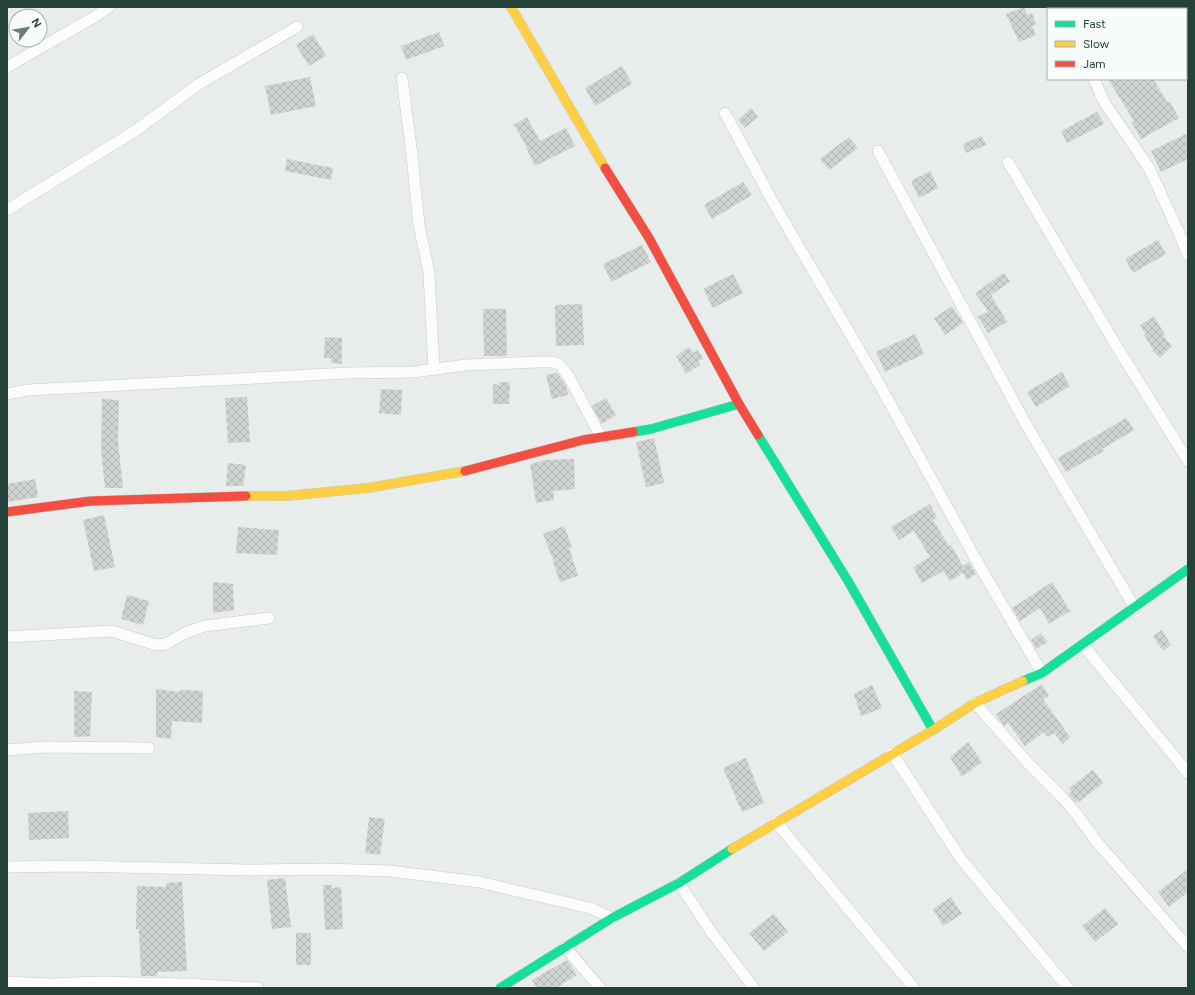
<svg xmlns="http://www.w3.org/2000/svg" width="1195" height="995" font-family="Figtree,sans-serif">
<style>
.building{fill:url(#building-cross-hatch)}
.lines{fill:none;stroke-linecap:round;stroke-linejoin:round}
.street-casing{stroke:#c5cac8;stroke-width:12}
.fast-casing{stroke:#c3cbc8;stroke-width:10}
.slow-casing{stroke:#c3cbc8;stroke-width:10}
.jam-casing{stroke:#c3cbc8;stroke-width:10}
.street{stroke:#fcfcfc;stroke-width:11}
.fast{stroke:#16e098;stroke-width:9}
.slow{stroke:#ffcf43;stroke-width:9}
.jam{stroke:#f24e42;stroke-width:9}
</style>
<defs>
<pattern id="building-cross-hatch" width="8" height="8" patternUnits="userSpaceOnUse"><rect width="8" height="8" fill="#cfd4d2"/><path d="M0 0l8 8M0 8l8-8" fill="none" stroke="#b2b7b5"/></pattern>
</defs>
<rect width="100%" height="100%" fill="#e8edeb"/>
<g class="building">
<polygon points="1024,7 1027,15 1032,13 1036,24 1032,26 1036,35 1019,42 1006,14"/>
<polygon points="439,32 444,46 406,60 401,46"/>
<polygon points="313,34 326,56 309,66 296,45"/>
<polygon points="622,66 632,84 595,106 585,88"/>
<polygon points="310,77 316,106 271,115 265,86"/>
<polygon points="1108,79 1153,79 1168,103 1170,102 1179,118 1141,139 1132,123 1134,121"/>
<polygon points="751,108 758,117 745,128 738,120"/>
<polygon points="1097,112 1104,124 1067,143 1061,131"/>
<polygon points="527,117 540,141 566,128 575,146 535,166 526,148 527,147 514,125"/>
<polygon points="1188,133 1188,159 1161,172 1151,151"/>
<polygon points="982,136 986,145 966,153 963,144"/>
<polygon points="849,137 858,148 829,170 820,159"/>
<polygon points="287,159 333,168 331,180 285,171"/>
<polygon points="930,171 938,188 919,198 911,181"/>
<polygon points="743,182 752,195 712,219 704,205"/>
<polygon points="1158,240 1166,254 1133,273 1125,259"/>
<polygon points="642,245 651,262 611,282 603,264"/>
<polygon points="1004,273 1010,282 991,295 1007,322 988,333 978,317 988,311 975,293"/>
<polygon points="733,274 743,293 713,308 703,289"/>
<polygon points="582,304 584,345 556,346 555,305"/>
<polygon points="952,306 963,323 945,335 934,318"/>
<polygon points="483,309 506,309 507,356 484,356"/>
<polygon points="1154,316 1165,335 1163,336 1172,346 1160,358 1152,350 1153,349 1144,335 1146,334 1140,325"/>
<polygon points="915,334 924,354 885,372 876,352"/>
<polygon points="325,337 342,338 342,364 331,363 331,358 324,358"/>
<polygon points="689,347 693,353 698,350 703,359 698,361 700,365 686,374 676,356"/>
<polygon points="1062,372 1070,386 1036,407 1027,392"/>
<polygon points="557,373 566,385 568,395 552,399 546,375"/>
<polygon points="499,382 510,382 509,404 493,404 493,384 499,385"/>
<polygon points="381,389 402,390 401,415 379,413"/>
<polygon points="247,397 250,442 228,443 225,398"/>
<polygon points="606,398 616,415 602,424 592,406"/>
<polygon points="102,399 119,400 118,441 123,488 105,488 101,450"/>
<polygon points="1126,418 1134,430 1102,449 1104,451 1066,472 1058,458"/>
<polygon points="654,438 664,483 646,487 636,442"/>
<polygon points="574,459 575,489 553,491 554,500 536,503 530,464 546,460"/>
<polygon points="228,463 246,465 243,486 226,486"/>
<polygon points="35,479 38,497 7,502 7,484"/>
<polygon points="930,504 937,518 933,520 949,546 951,545 963,566 969,562 976,574 967,580 963,573 950,581 943,571 922,583 913,567 930,557 914,531 899,540 891,527"/>
<polygon points="104,515 115,567 94,571 83,520"/>
<polygon points="564,526 572,547 569,548 578,576 560,582 553,562 554,562 543,534"/>
<polygon points="238,527 279,530 277,555 236,553"/>
<polygon points="213,582 233,584 234,610 213,613"/>
<polygon points="1052,582 1070,611 1049,624 1040,608 1020,621 1012,608"/>
<polygon points="127,595 149,601 143,625 121,619"/>
<polygon points="1162,630 1171,645 1163,651 1153,636"/>
<polygon points="1041,633 1047,642 1036,649 1031,640"/>
<polygon points="1042,684 1049,696 1043,699 1070,737 1063,744 1054,733 1048,737 1044,732 1025,746 1008,723 1004,726 996,714"/>
<polygon points="872,685 882,708 861,716 854,694"/>
<polygon points="156,689 180,692 180,690 203,691 202,723 172,721 171,739 156,737"/>
<polygon points="74,691 92,692 90,736 74,737"/>
<polygon points="968,742 982,762 962,777 950,757"/>
<polygon points="746,758 764,803 742,812 723,768"/>
<polygon points="1093,770 1103,783 1079,802 1078,800 1075,802 1069,794 1072,792 1069,788"/>
<polygon points="68,811 69,838 29,840 28,813"/>
<polygon points="369,817 385,819 380,855 365,853"/>
<polygon points="1188,869 1188,892 1169,907 1158,892"/>
<polygon points="285,878 291,927 272,929 267,880"/>
<polygon points="182,882 187,971 157,972 157,976 141,976 139,929 136,929 137,886 166,887 166,883"/>
<polygon points="323,885 332,885 332,888 341,887 343,929 325,930"/>
<polygon points="951,897 962,914 943,926 933,909"/>
<polygon points="1105,908 1118,924 1095,942 1082,926"/>
<polygon points="774,914 788,932 764,951 749,933"/>
<rect x="296" y="933" width="15" height="32"/>
<polygon points="567,960 577,975 556,988 537,988 532,980"/>
</g>
<g class="lines">
<g class="street-casing">
<g id="street">
<polyline points="1065,7 1066,9"/>
<polyline points="1186,7 1188,11"/>
<polyline points="7,67 96,16 109,7"/>
<polyline points="402,78 412,155 419,225 429,273 434,369"/>
<polyline points="1094,79 1104,102 1149,168 1179,233 1188,255"/>
<polyline points="725,113 774,204 877,380 979,565 1042,673"/>
<polyline points="878,151 1027,426 1135,608"/>
<polyline points="1008,162 1114,342 1188,461"/>
<polyline points="7,210 135,131 199,84 297,27"/>
<polyline points="7,394 28,390 348,373 413,372 466,365 538,362 554,362 560,365 569,377 601,437"/>
<polyline points="7,637 112,631 156,645 166,644 185,633 205,626 269,618"/>
<polyline points="1083,645 1188,773"/>
<polyline points="975,703 1027,762 1061,796 1075,812 1097,842 1188,947"/>
<polyline points="7,750 45,747 149,748"/>
<polyline points="892,753 961,859 1068,988"/>
<polyline points="776,822 914,988"/>
<polyline points="7,867 75,866 247,870 326,869 390,871 479,882 590,908 612,918"/>
<polyline points="679,883 712,933 754,988"/>
<polyline points="565,947 600,988"/>
<polyline points="7,982 48,984 96,982 187,984 258,988"/>
</g>
</g>
<g class="fast-casing">
<g id="fast">
<polyline points="633,432 651,429 739,404"/>
<polyline points="758,435 848,581 933,730"/>
<polyline points="1023,681 1042,673 1188,569"/>
<polyline points="500,988 612,918 679,883 732,849"/>
</g>
</g>
<g class="slow-casing">
<g id="slow">
<polyline points="511,7 605,168"/>
<polyline points="246,496 286,496 368,488 465,471"/>
<polyline points="732,849 933,730 975,703 1023,681"/>
</g>
</g>
<g class="jam-casing">
<g id="jam">
<polyline points="605,168 649,238 739,404 758,435"/>
<polyline points="465,471 583,440 633,432"/>
<polyline points="7,512 91,501 246,496"/>
</g>
</g>
<use href="#street" class="street"/>
<use href="#fast" class="fast"/>
<use href="#slow" class="slow"/>
<use href="#jam" class="jam"/>
</g>
<rect width="1195" height="995" fill="none" stroke="#24423a" stroke-width="16"/>
<rect x="1047" y="8" width="140" height="72" fill="#f7fbf9" stroke="#a3b1ad"/>
<rect x="1055" y="21" width="20" height="6" fill="#16e098" stroke="#a3b1ad"/>
<text x="1083" y="28" font-size="12" fill="#24423a">Fast</text>
<rect x="1055" y="41" width="20" height="6" fill="#ffcf43" stroke="#a3b1ad"/>
<text x="1083" y="48" font-size="12" fill="#24423a">Slow</text>
<rect x="1055" y="61" width="20" height="6" fill="#f24e42" stroke="#a3b1ad"/>
<text x="1083" y="68" font-size="12" fill="#24423a">Jam</text>
<g transform="translate(28 28) rotate(59)"><circle r="19" fill="#f7fbf9" stroke="#a3b1ad"/>
<path d="M0-3L7 15L0 10L-7 15Z" fill="#697e78"/>
<text y="-6" font-size="11" font-weight="bold" text-anchor="middle" fill="#24423a">N</text>
</g>
</svg>
